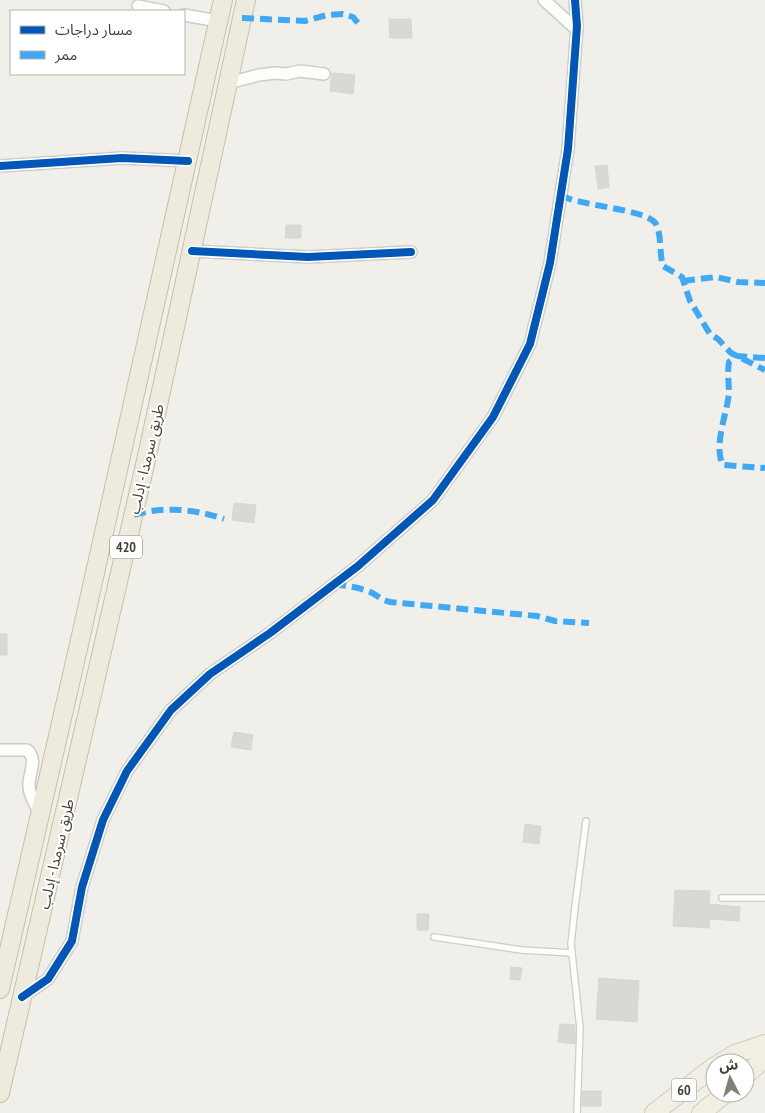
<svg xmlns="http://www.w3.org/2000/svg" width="765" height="1113" font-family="'PT Sans Narrow','Noto Sans Arabic',sans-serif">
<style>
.building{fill:#dad8d2;stroke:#d9d6cf}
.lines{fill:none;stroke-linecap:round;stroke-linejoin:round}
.service-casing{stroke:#cecdc7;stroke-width:8}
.minor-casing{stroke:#cecdc7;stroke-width:14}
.primary-casing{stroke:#d4cdb6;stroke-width:20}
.trunk-casing{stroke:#cabfa2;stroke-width:20}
.service{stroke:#fdfdfc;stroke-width:5.5}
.minor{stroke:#fdfdfc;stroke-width:11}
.primary{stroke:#f1eee3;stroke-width:18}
.trunk{stroke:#eeeade;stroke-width:18}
.quiet{stroke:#3fa9f5;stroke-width:6;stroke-dasharray:12 6;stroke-linecap:butt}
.cycleway-casing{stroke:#fff;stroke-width:11}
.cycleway{stroke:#0057b8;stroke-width:8}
.labels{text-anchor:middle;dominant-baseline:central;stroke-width:4;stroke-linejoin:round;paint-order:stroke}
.shield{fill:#fff;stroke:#7e7a71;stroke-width:1}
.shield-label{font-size:14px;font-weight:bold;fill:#474134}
.street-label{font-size:15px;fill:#474134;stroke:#fff}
</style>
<rect width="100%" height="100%" fill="#f0efea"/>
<g class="building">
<polygon points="389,19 411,19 412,38 390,38"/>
<polygon points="332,73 355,75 353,94 330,91"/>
<polygon points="607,165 609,187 598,189 595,166"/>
<polygon points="286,225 301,225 301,238 285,238"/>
<polygon points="234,503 256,505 254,523 232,520"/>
<rect x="0" y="634" width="7" height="21"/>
<polygon points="234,732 253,735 251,750 231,747"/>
<polygon points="525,824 541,826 539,844 523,842"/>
<polygon points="675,890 710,891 709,904 740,907 739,921 710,919 709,928 673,926"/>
<polygon points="417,914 429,914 428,930 417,930"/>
<polygon points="511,967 522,968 520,980 510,979"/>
<polygon points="599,978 639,981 637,1022 596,1019"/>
<polygon points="560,1024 575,1025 575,1044 558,1042"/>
<rect x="582" y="1091" width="19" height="15"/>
</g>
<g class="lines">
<g class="service-casing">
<g id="service">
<polyline points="722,898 765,898"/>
<polyline points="434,937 522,950 572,953"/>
<polyline points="577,1113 580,1028 571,944 575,907 586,821"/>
</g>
</g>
<g class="minor-casing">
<g id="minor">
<polyline points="544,0 577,30"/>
<polyline points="138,6 164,11"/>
<polyline points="184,15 218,21"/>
<polyline points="228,83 259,75 275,73 286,74 300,71 324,74"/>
<polyline points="0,166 122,158 188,161"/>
<polyline points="192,251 308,257 411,252"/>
<path d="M0,750H27C38,759 29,773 29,784C28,794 36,805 40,814"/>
<polyline points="22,997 48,979 72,941 82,887 103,820 127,771 171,710 210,674 270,633 358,566 433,500 493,417 530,344 550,263 568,149 577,26 575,0"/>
</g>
</g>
<g class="primary-casing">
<g id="primary">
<polyline points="720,1063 735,1054 765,1044"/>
<polyline points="745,1076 765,1058"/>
<polyline points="654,1113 715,1066"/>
<polyline points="701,1113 726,1093"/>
</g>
</g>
<g class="trunk-casing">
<g id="trunk">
<polyline points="0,989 80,640 223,0"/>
<polyline points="0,1093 147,456 246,0"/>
</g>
</g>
<use href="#service" class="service"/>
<use href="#minor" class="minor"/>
<use href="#primary" class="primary"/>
<use href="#trunk" class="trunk"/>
<g class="quiet">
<polyline points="242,18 305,21 327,15 343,14 353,17 361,27"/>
<path d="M561,195C578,206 648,209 656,224C662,236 659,253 663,266L682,277L690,301L710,334L718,339L731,353L765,370"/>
<polyline points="683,281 716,277 738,282 765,283"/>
<path d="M765,358L737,356L729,362C727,372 729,383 729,393C727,414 713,446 723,465L765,468"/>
<path d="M134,515C164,506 194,509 224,519"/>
<path d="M334,584C346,586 357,587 368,591C376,594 381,600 390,602L537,616L555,621L589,623"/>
</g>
<g class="cycleway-casing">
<g id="cycleway">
<polyline points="0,166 122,158 188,161"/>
<polyline points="192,251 308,257 411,252"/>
<polyline points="22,997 48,979 72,941 82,887 103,820 127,771 171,710 210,674 270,633 358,566 433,500 493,417 530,344 550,263 568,149 577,26 575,0"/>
</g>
</g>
<use href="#cycleway" class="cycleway"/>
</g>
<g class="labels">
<g class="shield">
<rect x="110" y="535.5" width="32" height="23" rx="4"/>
<rect x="671.5" y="1078.5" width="25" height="23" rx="4"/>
</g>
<g class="shield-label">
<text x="126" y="547">420</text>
<text x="684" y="1090">60</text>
</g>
<g class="street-label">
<text transform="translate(146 459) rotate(-77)">طريق سرمدا - إدلب</text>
<text transform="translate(56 854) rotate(-77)">طريق سرمدا - إدلب</text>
</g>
</g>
<rect x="10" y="10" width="175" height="65" fill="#ffffff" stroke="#b5b3ae"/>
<rect x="20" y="26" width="25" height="8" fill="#0057b8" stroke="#b5b3ae"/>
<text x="55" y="35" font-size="15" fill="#474134">مسار دراجات</text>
<rect x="20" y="51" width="25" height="8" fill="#3fa9f5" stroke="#b5b3ae"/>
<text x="55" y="60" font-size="15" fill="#474134">ممر</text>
<g transform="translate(730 1078) rotate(354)"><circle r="24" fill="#ffffff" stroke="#b5b3ae"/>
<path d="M0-4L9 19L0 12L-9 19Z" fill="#827e74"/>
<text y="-8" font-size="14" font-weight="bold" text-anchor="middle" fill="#474134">ش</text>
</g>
</svg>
